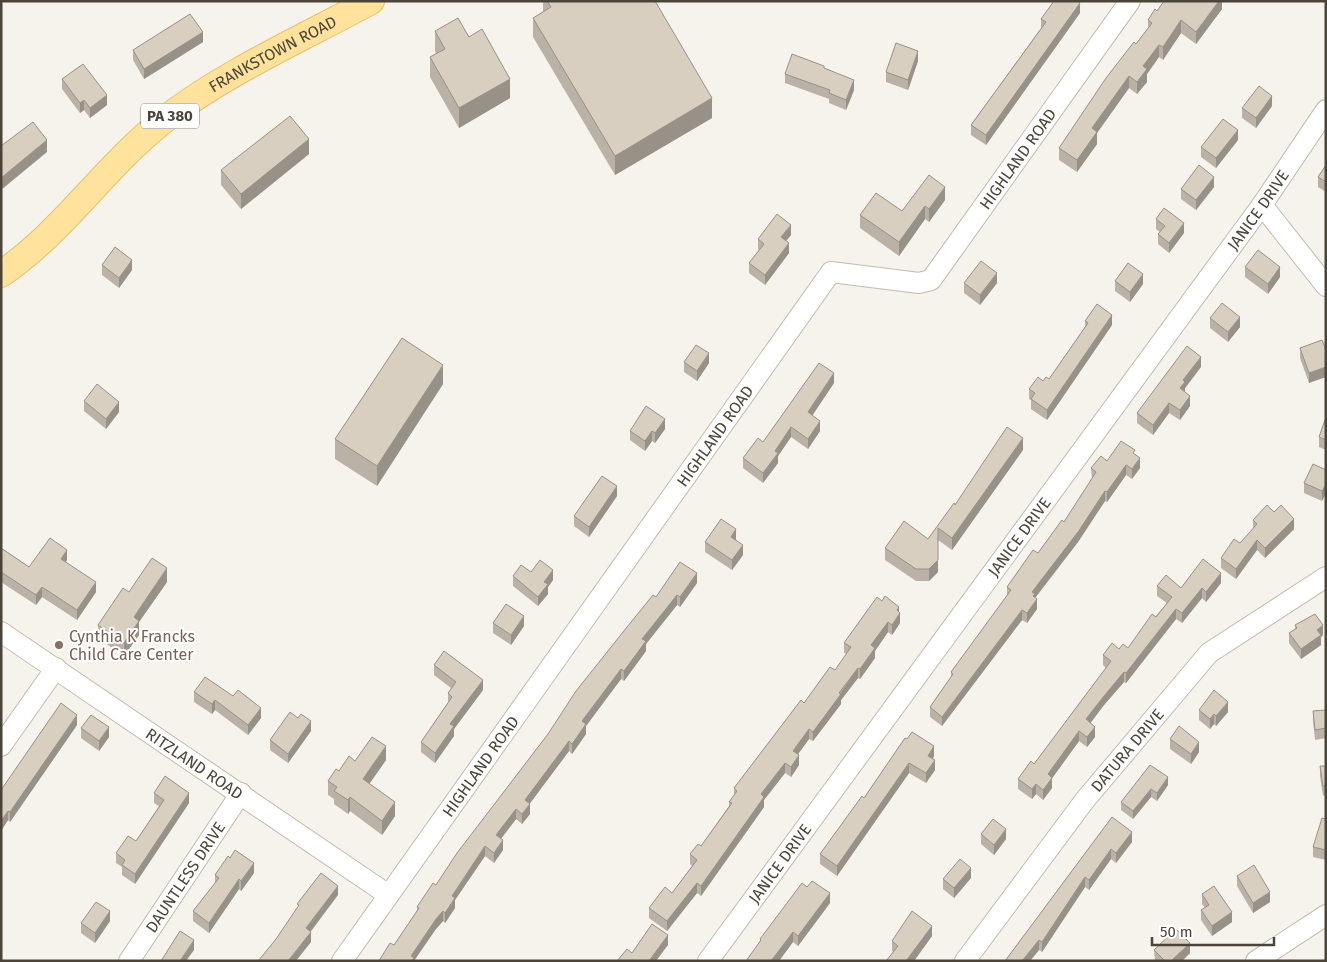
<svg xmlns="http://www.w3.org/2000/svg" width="1327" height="962" font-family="'Fira Sans',sans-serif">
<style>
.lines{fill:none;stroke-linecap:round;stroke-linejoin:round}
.minor-casing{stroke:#c2bbae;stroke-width:22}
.major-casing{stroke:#e6c16a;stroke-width:28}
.minor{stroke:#fff;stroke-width:20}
.major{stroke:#ffe39c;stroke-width:26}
.wall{fill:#bab2a6}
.shaded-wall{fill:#979187}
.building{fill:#d8cfc1;stroke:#979187}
.education-dot{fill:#8d6e63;stroke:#fff;stroke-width:2}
.labels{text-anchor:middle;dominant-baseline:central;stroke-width:4;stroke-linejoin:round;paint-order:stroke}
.shield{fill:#fff;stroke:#817c74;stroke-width:1}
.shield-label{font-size:15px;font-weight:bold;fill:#4b4439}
.street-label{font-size:16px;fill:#4b4439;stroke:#fff}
.education-label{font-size:16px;fill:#785e54;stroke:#fff;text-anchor:start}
</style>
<rect width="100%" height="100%" fill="#f6f3ec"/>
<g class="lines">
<g class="minor-casing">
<g id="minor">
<polyline points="1262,205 1326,286"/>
<path id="s1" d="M1,632L387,894"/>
<polyline points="1,746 56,668"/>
<path id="s2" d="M129,961L241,793"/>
<path id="s3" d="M342,961L831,272L919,283L931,280L1130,1"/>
<path id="s4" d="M708,961L1262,205L1326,110"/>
<path id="s5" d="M965,961L1085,800L1209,653L1326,577"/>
<polyline points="1256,961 1326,915"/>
</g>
</g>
<g class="major-casing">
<g id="major">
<path id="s6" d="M1,274C63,232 105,166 164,120C224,73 303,38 371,1"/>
</g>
</g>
<use href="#minor" class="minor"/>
<use href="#major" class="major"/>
</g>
<g class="wall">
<polygon points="543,1 655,1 712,118 615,175 533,37 533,18 543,12"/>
<polygon points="1222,1 1222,9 1196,44 1181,33 1163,60 1159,57 1147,74 1147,82 1137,94 1129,88 1097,133 1097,144 1077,172 1059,160 1059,148 1148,28 1148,20 1157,11"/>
<polygon points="1080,13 986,145 971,135 971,125 1041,28 1041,19"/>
<polygon points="435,31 469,37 510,98 459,128 430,77 430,57 436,54 435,51"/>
<polygon points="203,42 144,79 133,60 133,50"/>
<polygon points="918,61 908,90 886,82 886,72"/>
<polygon points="824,69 854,90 846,110 829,103 829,99 785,83 785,74"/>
<polygon points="62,79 107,105 90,118 84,110 80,113 62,89"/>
<polygon points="1272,106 1256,128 1242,118 1242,108"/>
<polygon points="1238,140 1216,168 1201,157 1201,147"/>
<polygon points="309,154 241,209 221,185 221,170"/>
<polygon points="1326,165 1326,192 1318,187 1318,177"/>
<polygon points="1214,187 1196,210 1181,199 1181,189"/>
<polygon points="945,200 929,222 925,219 899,256 860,228 860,215 902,211"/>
<polygon points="1156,219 1184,233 1169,253 1158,244 1158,234 1160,232 1156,229"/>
<polygon points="791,235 786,241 789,253 765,285 749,273 749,263 759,250 758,249 758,239"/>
<polygon points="102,265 132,270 119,288 102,275"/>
<polygon points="1245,267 1280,277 1268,294 1245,277"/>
<polygon points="1115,281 1143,284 1130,302 1115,291"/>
<polygon points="964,283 997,283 980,305 964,293"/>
<polygon points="1210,318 1240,327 1228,342 1210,328"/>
<polygon points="1085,321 1112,325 1047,420 1031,409 1031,400 1029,399 1029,389 1049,379 1085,327"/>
<polygon points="1322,340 1309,383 1300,358 1300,348"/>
<polygon points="684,362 709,363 697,381 684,372"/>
<polygon points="1201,367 1185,388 1185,392 1190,406 1180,420 1169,413 1153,435 1137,423 1137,413"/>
<polygon points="834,383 812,415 820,431 808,449 791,437 778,456 778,463 763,483 743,468 743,458"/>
<polygon points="443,384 377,486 335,459 335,439"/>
<polygon points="84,401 119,412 106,429 84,411"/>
<polygon points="1326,417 1326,450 1319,447 1319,437"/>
<polygon points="665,429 655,443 652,441 645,451 630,440 630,431"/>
<polygon points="1023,450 952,550 938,540 938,572 929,581 916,581 885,560 885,548 928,539 955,505"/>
<polygon points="1135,454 1140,468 1132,479 1126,475 1107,502 1105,501 1078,542 1035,598 1037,609 1027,623 1022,620 942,726 930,717 930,707 951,677 951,672 1007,596 1007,587 1038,553 1064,522 1092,479 1091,468 1107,461"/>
<polygon points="1326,470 1326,493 1322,501 1304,493 1304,483"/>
<polygon points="617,496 589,537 574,526 574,516"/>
<polygon points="1274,512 1294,529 1265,558 1257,550 1236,579 1221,568 1221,558 1240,543 1253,529 1253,520"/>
<polygon points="736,539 743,555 732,570 705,552 705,542"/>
<polygon points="1,548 29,567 67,560 66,562 96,592 77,620 42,597 36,605 1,582"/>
<polygon points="531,572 553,580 548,587 548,594 538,606 513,586 513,576"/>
<polygon points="167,582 139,622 139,635 124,656 98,638 98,625 129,592"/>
<polygon points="697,583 680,607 677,605 646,644 646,651 624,681 621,679 586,726 586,734 572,754 569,751 530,803 530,814 522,824 516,819 501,839 503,850 494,863 485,856 455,900 455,908 445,923 443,921 436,929 394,945 417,911 417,907 436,885 656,597"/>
<polygon points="1221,583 1206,602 1202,598 1182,623 1176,619 1126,683 1124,682 1104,705 1090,723 1095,737 1087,747 1079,741 1052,778 1052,788 1043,800 1036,794 1032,799 1018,789 1018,779 1034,764 1106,668 1103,665 1103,655 1119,649 1128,648 1167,603 1157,596 1157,586 1181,588"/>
<polygon points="882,601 899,612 900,623 892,635 888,632 875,651 875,658 860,679 858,678 841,700 841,704 813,741 809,739 798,754 799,765 791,777 785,773 764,800 764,807 701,896 697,893 667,931 649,918 649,908 672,893 692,866 690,864 690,854 701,846 729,806 729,802 734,796 734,788 804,703 835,670 847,654 844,653 844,643"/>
<polygon points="493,623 524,626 511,645 493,633"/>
<polygon points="1295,625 1323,635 1321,637 1321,645 1301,659 1289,643 1289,633 1295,629"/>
<polygon points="434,665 483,690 454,729 454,736 435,763 421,752 421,742 448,703 448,693 451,688 434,675"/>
<polygon points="194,692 261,718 248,735 215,710 212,714 194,702"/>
<polygon points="1199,710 1228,712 1216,726 1214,724 1210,729 1199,720"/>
<polygon points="1326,710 1326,738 1315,740 1313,721 1313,711"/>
<polygon points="77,725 10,822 8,820 1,831 1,790"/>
<polygon points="81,728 109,737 99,751 81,738"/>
<polygon points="311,731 288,763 270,750 270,740"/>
<polygon points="905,738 934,756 933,759 935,770 926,783 909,773 837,876 820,864 820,854 864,798"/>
<polygon points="1170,739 1199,752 1191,764 1170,749"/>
<polygon points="386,760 369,784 395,816 382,835 350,811 348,814 334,804 334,799 328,795 328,781 339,771 355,761"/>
<polygon points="1320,766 1326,766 1326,795 1323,796 1320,776"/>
<polygon points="1168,777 1168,785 1157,801 1151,797 1133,819 1121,810 1121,802"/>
<polygon points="154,793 189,803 135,884 122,875 122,867 116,863 116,853 136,841 159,806 154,803"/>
<polygon points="1112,817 1132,842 1116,863 1111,859 1089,890 1085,887 1042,952 1039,950 1030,961 1005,961"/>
<polygon points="1326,819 1326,860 1313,857 1313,847"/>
<polygon points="981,834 1006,839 994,855 981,844"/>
<polygon points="254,873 241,891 239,889 209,933 193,921 193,911 215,883 215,875"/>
<polygon points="1237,876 1270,902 1253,913 1237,886"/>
<polygon points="971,878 954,898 943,889 943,879"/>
<polygon points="1202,894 1232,922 1212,936 1201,920 1201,910 1205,908 1202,904"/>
<polygon points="830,903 798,946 793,942 779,961 746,961 760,942 760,939"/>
<polygon points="110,921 95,943 81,933 81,923"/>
<polygon points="932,936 914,961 886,961 893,952 892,951 892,941"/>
<polygon points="1154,950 1190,953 1182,961 1155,961"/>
</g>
<g class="shaded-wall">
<polygon points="1219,1 1222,1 1222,9 1196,44 1196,32"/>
<polygon points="1080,3 1080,13 986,145 986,135"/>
<polygon points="1181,20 1181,33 1163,60 1163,47"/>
<polygon points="203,32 203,42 144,79 144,69"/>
<polygon points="1159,45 1159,57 1147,74 1147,82 1137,94 1137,82 1143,66"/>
<polygon points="918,51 918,61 908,90 908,80"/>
<polygon points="1129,76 1129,88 1097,133 1097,144 1077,172 1077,160 1092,128"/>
<polygon points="510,79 510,98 459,128 459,108"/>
<polygon points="854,80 854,90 846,110 846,100"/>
<polygon points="107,95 107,105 90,118 90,108"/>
<polygon points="1272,96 1272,106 1256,128 1256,118"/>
<polygon points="712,98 712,118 615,175 615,156"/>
<polygon points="84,100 84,110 80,113 80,103"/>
<polygon points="1238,130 1238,140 1216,168 1216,158"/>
<polygon points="309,139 309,154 241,209 241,194"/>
<polygon points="47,140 47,152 1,190 1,178"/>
<polygon points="1214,177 1214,187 1196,210 1196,200"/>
<polygon points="945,187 945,200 929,222 929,209"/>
<polygon points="925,206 925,219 899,256 899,242"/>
<polygon points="1184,223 1184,233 1169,253 1169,243"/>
<polygon points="791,225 791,235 781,247 781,237"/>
<polygon points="789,243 789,253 765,285 765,275"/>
<polygon points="132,260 132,270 119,288 119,278"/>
<polygon points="1280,267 1280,277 1268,294 1268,284"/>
<polygon points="997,273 997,283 980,305 980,295"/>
<polygon points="1143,274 1143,284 1130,302 1130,292"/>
<polygon points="1112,315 1112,325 1047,420 1047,410"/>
<polygon points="1240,317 1240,327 1228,342 1228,332"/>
<polygon points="709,353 709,363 697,381 697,371"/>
<polygon points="1201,357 1201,367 1185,388 1185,392 1180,388 1183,380"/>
<polygon points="443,365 443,384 377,486 377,466"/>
<polygon points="1326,367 1326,377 1309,383 1309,373"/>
<polygon points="834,373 834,383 808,422 808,412"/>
<polygon points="1190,396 1190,406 1180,420 1180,410"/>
<polygon points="119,402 119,412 106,429 106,419"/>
<polygon points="1169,403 1169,413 1153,435 1153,425"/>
<polygon points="665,419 665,429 655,443 655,433"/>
<polygon points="820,421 820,431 808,449 808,439"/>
<polygon points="791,427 791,437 778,456 778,463 763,483 763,473 775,451"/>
<polygon points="652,431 652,441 645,451 645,441"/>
<polygon points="1023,438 1023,450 952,550 952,538"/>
<polygon points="1140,458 1140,468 1132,479 1132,469"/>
<polygon points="1126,465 1126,475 1107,502 1107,492"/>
<polygon points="1326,484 1326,493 1322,501 1322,491"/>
<polygon points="617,486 617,496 589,537 589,527"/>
<polygon points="1105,491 1105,501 1078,542 1035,598 1037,599 1037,609 1027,623 1027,613 1032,592"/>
<polygon points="1294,519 1294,529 1265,558 1265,548"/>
<polygon points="736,529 736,539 731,547 731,537"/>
<polygon points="1257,540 1257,550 1236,579 1236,569"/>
<polygon points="743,545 743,555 732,570 732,560"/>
<polygon points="67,550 67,560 61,569 61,559"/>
<polygon points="938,560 938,572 929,581 929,569"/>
<polygon points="167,568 167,582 139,622 139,635 124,656 124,643 134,617"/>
<polygon points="553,570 553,580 548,587 548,594 538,606 538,597 544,582"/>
<polygon points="697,573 697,583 680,607 680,597"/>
<polygon points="1221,573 1221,583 1206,602 1206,592"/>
<polygon points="96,582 96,592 77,620 77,610"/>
<polygon points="42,587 42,597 36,605 36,595"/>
<polygon points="1202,588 1202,598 1182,623 1182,613"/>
<polygon points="677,595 677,605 646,644 646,651 624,681 624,671 642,639"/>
<polygon points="899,607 899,614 900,613 900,623 892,635 892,625 897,610"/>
<polygon points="1176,609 1176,619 1126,683 1126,673"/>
<polygon points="1022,610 1022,620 942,726 942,717"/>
<polygon points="524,616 524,626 511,645 511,635"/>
<polygon points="888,622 888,632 875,651 875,658 860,679 860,669 871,645"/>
<polygon points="1323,625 1323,635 1321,637 1321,645 1301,659 1301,649 1317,630"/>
<polygon points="858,668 858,678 841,700 841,704 813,741 813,732"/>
<polygon points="621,669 621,679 586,726 586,734 572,754 572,744 582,721"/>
<polygon points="1124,672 1124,682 1104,705 1086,729 1086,719 1104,696"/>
<polygon points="483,680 483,690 454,729 454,736 435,763 435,753 450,724"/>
<polygon points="215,700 215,710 212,714 212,704"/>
<polygon points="1228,702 1228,712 1216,726 1216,716"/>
<polygon points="261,708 261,718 248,735 248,725"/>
<polygon points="1214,714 1214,724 1210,729 1210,719"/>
<polygon points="77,715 77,725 10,822 10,812"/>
<polygon points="311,721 311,731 288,763 288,754"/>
<polygon points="109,727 109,737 99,751 99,741"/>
<polygon points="1095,727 1095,737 1087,747 1087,737"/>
<polygon points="809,729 809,739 793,761 793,751"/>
<polygon points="1079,731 1079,741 1048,784 1048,774"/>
<polygon points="569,741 569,751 525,810 525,800"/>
<polygon points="1199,742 1199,752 1191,764 1191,754"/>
<polygon points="386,746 386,760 363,793 363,779"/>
<polygon points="934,746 934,756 928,766 928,756"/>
<polygon points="799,755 799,765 791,777 791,767"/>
<polygon points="935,760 935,770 926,783 926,773"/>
<polygon points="785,763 785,773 764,800 764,807 701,896 701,886 761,794"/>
<polygon points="909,763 909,773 837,876 837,866"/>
<polygon points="1168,777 1168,785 1157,801 1157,793"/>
<polygon points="1052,778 1052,788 1043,800 1043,790"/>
<polygon points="1036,784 1036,794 1032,799 1032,789"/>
<polygon points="1151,789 1151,797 1133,819 1133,811"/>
<polygon points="189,793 189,803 135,884 135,874"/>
<polygon points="350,797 350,811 348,814 348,800"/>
<polygon points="395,802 395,816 382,835 382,821"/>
<polygon points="530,804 530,814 522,824 522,814"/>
<polygon points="516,809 516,819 496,845 496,835"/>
<polygon points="8,811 8,820 1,831 1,821"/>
<polygon points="1006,829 1006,839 994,855 994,845"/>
<polygon points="1132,832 1132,842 1116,863 1116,853"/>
<polygon points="503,840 503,850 494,863 494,853"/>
<polygon points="485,846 485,856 455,900 455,908 445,923 445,913 452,896"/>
<polygon points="1111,849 1111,859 1089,890 1089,880"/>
<polygon points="254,863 254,873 241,891 241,881"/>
<polygon points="971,868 971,878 954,898 954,888"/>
<polygon points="1085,877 1085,887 1042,952 1042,942"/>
<polygon points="239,879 239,889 209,933 209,923"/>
<polygon points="697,883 697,893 667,931 667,921"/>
<polygon points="338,886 338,895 306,938 306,928"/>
<polygon points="1270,892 1270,902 1253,913 1253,903"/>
<polygon points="830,893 830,903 798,946 798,936"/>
<polygon points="110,911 110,921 95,943 95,933"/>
<polygon points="443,911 443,921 436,929 414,961 411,961 411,956 436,919"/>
<polygon points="1232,912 1232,922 1212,936 1212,926"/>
<polygon points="932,926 932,936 914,961 906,961"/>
<polygon points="311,932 311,942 296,961 288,961"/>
<polygon points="793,932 793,942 779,961 771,961"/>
<polygon points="668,935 668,945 656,961 649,961"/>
<polygon points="194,940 194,950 186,961 180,961"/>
<polygon points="1039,940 1039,950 1030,961 1022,961"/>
<polygon points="1190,943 1190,953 1182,961 1171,961"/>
</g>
<g class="building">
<polygon points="547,1 655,1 712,98 615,156 533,18 551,7"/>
<polygon points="1054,1 1078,1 1080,3 986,135 971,125 1046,22 1041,19"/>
<polygon points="1164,1 1219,1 1196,32 1181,20 1163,47 1159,45 1143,66 1147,69 1137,82 1129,76 1092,128 1097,132 1077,160 1059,148 1106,78 1134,42 1136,44 1152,23 1148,20 1155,9 1157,11"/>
<polygon points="190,14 203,32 144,69 133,50"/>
<polygon points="458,18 469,37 482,29 510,79 459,108 430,57 445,49 435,31"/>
<polygon points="896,43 918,51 908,80 886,72"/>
<polygon points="792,54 824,66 824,68 854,80 846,100 829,93 830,90 785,74"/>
<polygon points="83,64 107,95 90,108 84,100 80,103 62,79"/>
<polygon points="1259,86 1272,96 1256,118 1242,108"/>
<polygon points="290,116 309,139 241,194 221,170"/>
<polygon points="1223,119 1238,130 1216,158 1201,147"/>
<polygon points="33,122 47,140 1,178 1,146"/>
<polygon points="1199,165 1214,177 1196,200 1181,189"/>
<polygon points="1326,165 1326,182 1318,177"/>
<polygon points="929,175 945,187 929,209 925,206 899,242 860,215 876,193 902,211"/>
<polygon points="1164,208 1184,223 1169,243 1158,234 1165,226 1156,219"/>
<polygon points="777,214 791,225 781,237 789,243 765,275 749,263 764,244 758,239"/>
<polygon points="115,247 132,260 119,278 102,265"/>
<polygon points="1258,250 1280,267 1268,284 1245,267"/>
<polygon points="981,261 997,273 980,295 964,283"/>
<polygon points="1128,263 1143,274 1130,292 1115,281"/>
<polygon points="1222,303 1240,317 1228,332 1210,318"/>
<polygon points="1097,304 1112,315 1047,410 1031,399 1035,393 1029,389 1038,377 1043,381 1046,377 1049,379 1088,323 1085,321"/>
<polygon points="402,338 443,365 377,466 335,439"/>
<polygon points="1322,340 1326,350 1326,367 1309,373 1300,348"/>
<polygon points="696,345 709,353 697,371 684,362"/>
<polygon points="1187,346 1201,357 1183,380 1185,382 1180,388 1190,396 1180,410 1169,403 1153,425 1137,413"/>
<polygon points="819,363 834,373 808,412 820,421 808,439 791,427 775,451 778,453 763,473 743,458 758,438 763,442"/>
<polygon points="97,384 119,402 106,419 84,401"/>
<polygon points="646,406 665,419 655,433 652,431 645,441 630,431"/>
<polygon points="1326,417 1326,440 1319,437"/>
<polygon points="1007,427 1023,438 952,538 938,528 938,560 929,569 916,569 885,548 904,521 928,539 954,503 955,505"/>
<polygon points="1121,441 1135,450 1133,453 1140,458 1132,469 1126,465 1107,492 1105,491 1078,532 1032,592 1035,594 1033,596 1037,599 1027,613 1022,610 942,717 930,707 953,674 951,672 1011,590 1007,587 1033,550 1038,553 1062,520 1064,522 1096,472 1091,468 1101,456 1107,461"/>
<polygon points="1313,464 1326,470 1326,484 1322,491 1304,483"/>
<polygon points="602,476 617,486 589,527 574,516"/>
<polygon points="1267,505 1274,512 1281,505 1294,519 1265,548 1257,540 1236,569 1221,558 1234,539 1240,543 1257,524 1253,520"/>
<polygon points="721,519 736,529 731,537 743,545 732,560 705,542"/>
<polygon points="50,538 67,550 61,559 96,582 77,610 42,587 36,595 1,572 1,548 29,567"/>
<polygon points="152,558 167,568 134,617 139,621 124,643 98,625 123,588 129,592"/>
<polygon points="1203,559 1221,573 1206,592 1202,588 1182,613 1176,609 1126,673 1124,672 1104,696 1086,719 1095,727 1087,737 1079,731 1048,774 1052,778 1043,790 1036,784 1032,789 1018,779 1031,761 1034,764 1111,661 1103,655 1112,643 1119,649 1123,644 1128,648 1152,614 1156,617 1172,597 1157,586 1166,575 1181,588"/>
<polygon points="540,560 553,570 544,582 548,584 538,597 513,576 521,565 531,572"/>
<polygon points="680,562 697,573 680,597 677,595 642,639 646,641 624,671 621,669 582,721 586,724 572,744 569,741 525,800 530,804 522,814 516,809 496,835 503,840 494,853 485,846 452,896 455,898 445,913 443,911 436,919 411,956 414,958 412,961 379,961 390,943 394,945 419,908 417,907 433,883 436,885 457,853 548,734 576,691 627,627 653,595 656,597"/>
<polygon points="885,596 899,607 897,610 900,613 892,625 888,622 871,645 875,648 860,669 858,668 839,693 841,694 813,732 809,729 793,751 799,755 791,767 785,763 761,794 764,797 701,886 697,883 667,921 649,908 665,887 672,893 697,860 690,854 698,844 701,846 732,803 729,802 737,791 734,788 801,700 804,703 830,667 835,670 851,647 844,643 859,622 877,597 882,601"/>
<polygon points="506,604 524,616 511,635 493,623"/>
<polygon points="1315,614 1323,625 1317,630 1321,635 1301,649 1289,633 1297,628 1295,625"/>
<polygon points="444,651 483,680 450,724 454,726 435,753 421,742 452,697 448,693 456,682 434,665"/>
<polygon points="205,677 233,696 238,690 261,708 248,725 215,700 212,704 194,692"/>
<polygon points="1214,690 1228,702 1216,716 1214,714 1210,719 1199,710"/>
<polygon points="61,703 77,715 10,812 8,811 1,821 1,790"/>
<polygon points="1326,710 1326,728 1315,730 1313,711"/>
<polygon points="290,712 298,718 301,714 311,721 288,754 270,740"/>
<polygon points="91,715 109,727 99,741 81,728"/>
<polygon points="1179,726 1199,742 1191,754 1170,739"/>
<polygon points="912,732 934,746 928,756 935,760 926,773 909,763 837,866 820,854 862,796 864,798 905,738 907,739"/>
<polygon points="372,737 386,746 363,779 395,802 382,821 350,797 348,800 334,791 337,787 328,781 336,769 339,771 349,756 355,761"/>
<polygon points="1150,765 1168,777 1157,793 1151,789 1133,811 1121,802"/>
<polygon points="1320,766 1326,766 1326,786 1323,786"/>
<polygon points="165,776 189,793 135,874 122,865 125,860 116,853 128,836 136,841 164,800 154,793"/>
<polygon points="1112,817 1132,832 1116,853 1111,849 1089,880 1085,877 1042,942 1039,940 1022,961 1005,961"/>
<polygon points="1322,818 1326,819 1326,850 1313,847"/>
<polygon points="993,819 1006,829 994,845 981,834"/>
<polygon points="235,850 254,863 241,881 239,879 209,923 193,911 219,878 215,875 228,856 230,858"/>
<polygon points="960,859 971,868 954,888 943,879"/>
<polygon points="1254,865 1270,892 1253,903 1237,876"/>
<polygon points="321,873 338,886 306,928 311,932 288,961 261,961 259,960 276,939 299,905 297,904"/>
<polygon points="812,881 830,893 798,936 793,932 771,961 746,961 761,940 760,939 802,883 807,887"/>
<polygon points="1214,886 1232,912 1212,926 1201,910 1209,905 1202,894"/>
<polygon points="96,902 110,911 95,933 81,923"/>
<polygon points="912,911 932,926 906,961 886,961 898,946 892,941"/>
<polygon points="652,924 668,935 649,961 617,961 627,949 632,953"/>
<polygon points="1176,929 1190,943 1171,961 1165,961 1154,950"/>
<polygon points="180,931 194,940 180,961 161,961"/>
</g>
<circle class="education-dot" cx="59" cy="645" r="5"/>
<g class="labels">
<rect class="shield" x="141" y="103.5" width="58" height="25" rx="4"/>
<g class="shield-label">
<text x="170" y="116">PA 380</text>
</g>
<g class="street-label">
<text stroke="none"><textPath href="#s6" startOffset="352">FRANKSTOWN ROAD</textPath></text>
<text stroke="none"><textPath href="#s3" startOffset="1095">HIGHLAND ROAD</textPath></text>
<text stroke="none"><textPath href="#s4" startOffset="931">JANICE DRIVE</textPath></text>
<text stroke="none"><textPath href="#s3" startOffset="644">HIGHLAND ROAD</textPath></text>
<text stroke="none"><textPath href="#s4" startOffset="526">JANICE DRIVE</textPath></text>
<text stroke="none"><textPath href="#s5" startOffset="266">DATURA DRIVE</textPath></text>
<text stroke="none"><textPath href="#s1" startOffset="234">RITZLAND ROAD</textPath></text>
<text stroke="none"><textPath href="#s3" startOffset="239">HIGHLAND ROAD</textPath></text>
<text stroke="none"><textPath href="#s4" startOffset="121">JANICE DRIVE</textPath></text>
<text stroke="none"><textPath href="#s2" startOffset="101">DAUNTLESS DRIVE</textPath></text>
</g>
<g class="education-label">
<text x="69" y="636">Cynthia K Francks<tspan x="69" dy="18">Child Care Center</tspan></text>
</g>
</g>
<rect width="1327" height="962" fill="none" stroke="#4b4439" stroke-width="5"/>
<path d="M1152 937v8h122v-8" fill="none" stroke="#4b4439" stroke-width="2.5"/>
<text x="1160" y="937" font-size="15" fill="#4b4439" stroke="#ffffff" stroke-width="4" paint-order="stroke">50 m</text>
</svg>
